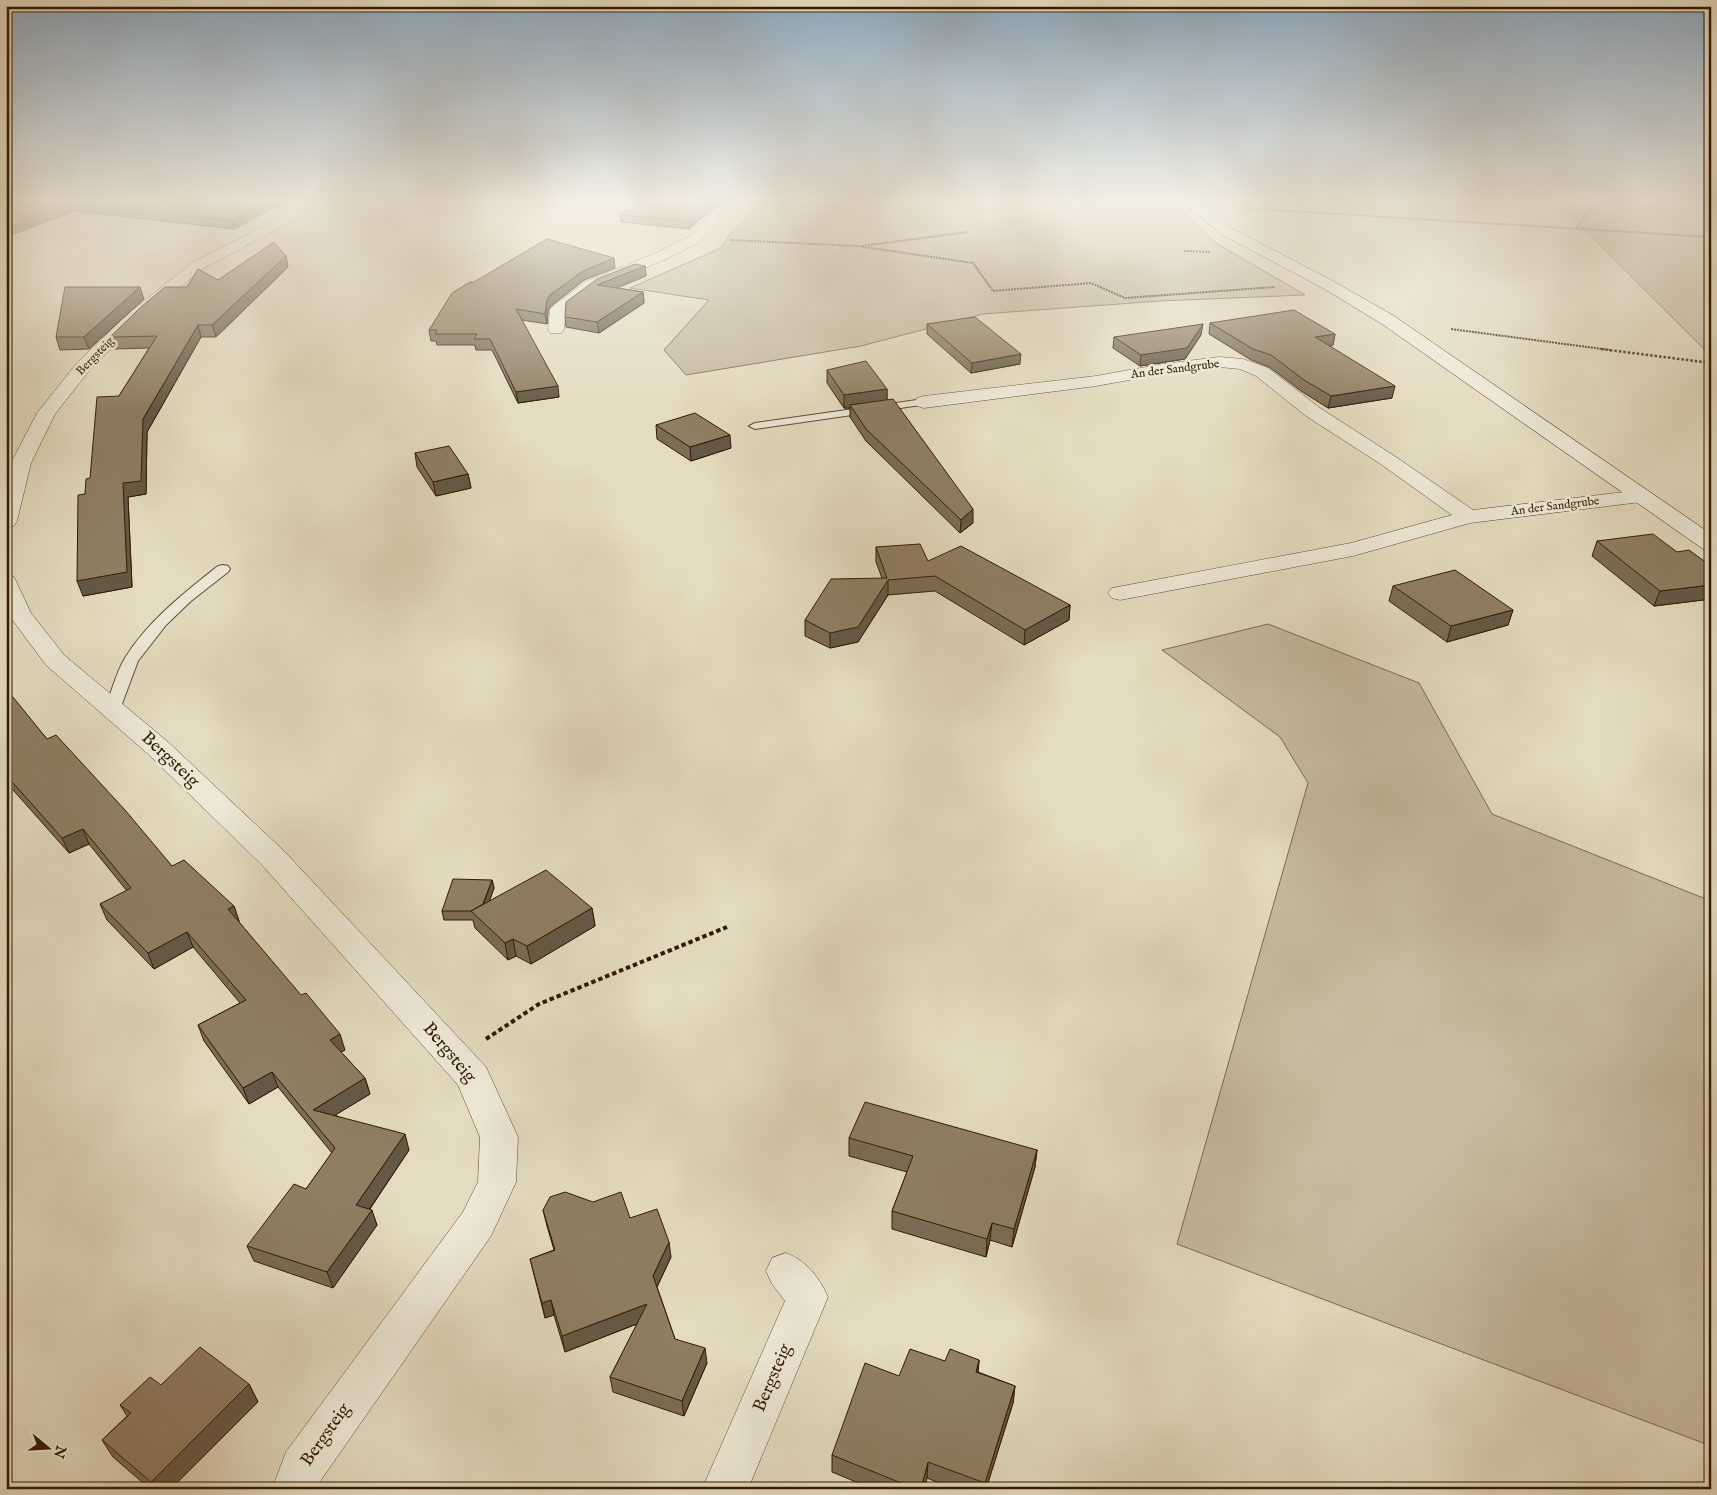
<svg xmlns="http://www.w3.org/2000/svg" width="1717" height="1495" font-family="'IM FELL English',serif">
<style>
.green{fill:#c6baa0;stroke:#7c6a50}
.lines{fill:none;stroke-linecap:round;stroke-linejoin:round}
.lane-casing{stroke:#5f4a31;stroke-width:2}
.street-casing{stroke:#5f4a31;stroke-width:1}
.secondary-casing{stroke:#331a01;stroke-width:1}
.path-far2{stroke:#331a01;stroke-width:2;stroke-dasharray:2 1;stroke-linecap:butt}
.path-far1{stroke:#331a01;stroke-width:2.5;stroke-dasharray:2.5 2;stroke-linecap:butt}
.path{stroke:#331a01;stroke-width:4;stroke-dasharray:4.5 3;stroke-linecap:butt}
.lane{fill:#ede8d6;fill-rule:evenodd}
.street{fill:#ede8d6;fill-rule:evenodd}
.secondary{fill:#ede8d6;fill-rule:evenodd}
.wall{fill:#7b6c56;stroke:#331a01}
.shaded-wall{fill:#645846;stroke:#331a01}
.building{fill:#8f7e64;stroke:#331a01}
.labels{text-anchor:middle;dominant-baseline:central;stroke-width:5;stroke-linejoin:round;paint-order:stroke}
.far-street-label{font-size:12px;fill:#331a01;stroke:#ede8d6}
.near-street-label{font-size:18px;fill:#331a01;stroke:#ede8d6}
</style>
<rect width="100%" height="100%" fill="#e4dbc0"/>
<filter id="stains"><feTurbulence type="fractalNoise" baseFrequency=".004" numOctaves="4"/><feColorMatrix values="0 0 0 0 .2 0 0 0 0 .09 0 0 0 0 .02 0 0 0 .5 -.17"/></filter>
<radialGradient id="worn" r=".72"><stop offset=".6" stop-color="#630" stop-opacity="0"/><stop offset="1" stop-color="#630" stop-opacity=".3"/></radialGradient>
<g class="green">
<polygon points="870,200 1172,200 1216,243 1305,295 1160,301 983,314 861,346 686,375 664,350 709,300 630,288 721,248 732,232 761,203 866,205"/>
<polygon points="1555,200 1711,200 1711,356"/>
<polygon points="1268,624 1419,683 1492,814 1711,901 1711,1446 1177,1244 1308,783 1280,737 1162,650"/>
</g>
<g class="lines">
<g class="lane-casing">
<g id="lane">
<polygon points="924,399 930,402 928,404 755,429 749,426 755,423"/>
<path d="M223,565L228,566L230,569L228,572L191,601L166,625L138,661L119,712H107L105,709C111,693 116,673 125,658C148,621 184,593 218,566Z"/>
</g>
</g>
<g class="street-casing">
<g id="street">
<polygon points="314,200 332,200 202,269 142,318 89,371 55,414 31,463 17,521 14,526 6,527 6,480 11,463 37,413 77,363 130,312 192,263"/>
<polygon points="724,200 739,200 700,242 666,259 597,288 566,312 564,329 562,333 550,333 548,329 550,310 552,307 585,282 656,253 690,236"/>
<polygon points="1220,357 1243,359 1268,368 1320,408 1396,457 1473,510 1641,490 1648,492 1652,496 1648,500 1641,502 1470,523 1353,556 1120,600 1112,598 1108,593 1112,588 1351,543 1452,515 1382,465 1306,416 1256,376 1240,369 1220,367 1163,374 1096,386 924,408 917,406 915,402 917,398 924,396 1096,376 1163,364"/>
<polygon points="6,575 14,577 31,613 64,655 168,742 284,851 486,1067 518,1137 516,1182 491,1236 321,1480 318,1489 272,1489 286,1452 463,1212 478,1182 480,1137 458,1085 262,865 148,754 46,665 8,614 6,610"/>
<path d="M786,1253C807,1261 819,1277 828,1297L748,1489H702L785,1301L772,1284L766,1271L772,1258Z"/>
</g>
</g>
<g class="secondary-casing">
<polygon id="secondary" points="1180,200 1196,200 1231,228 1333,281 1394,316 1711,534 1711,551 1703,549 1382,324 1321,287 1221,234"/>
</g>
<g class="path-far2">
<polyline points="1241,208 1711,237"/>
<polyline points="1576,228 1599,200"/>
<polyline points="730,240 857,246 973,263 993,291 1091,283 1125,298 1275,287"/>
<polyline points="862,246 968,232"/>
<polyline points="1184,251 1210,252"/>
<polyline points="1451,329 1610,350"/>
</g>
<polyline class="path-far1" points="1601,349 1711,363"/>
<polyline class="path" points="486,1039 539,1004 727,927"/>
<use href="#lane" class="lane"/>
<use href="#street" class="street"/>
<use href="#secondary" class="secondary"/>
</g>
<g class="wall">
<polygon points="46,200 288,200 234,229 75,211"/>
<polygon points="723,200 689,229 621,222 620,215"/>
<polygon points="645,266 646,276 616,288 643,292 644,303 599,333 566,327 565,317"/>
<polygon points="288,267 216,337 201,337 147,432 146,494 128,497 132,587 83,596 85,494 119,396 149,348 114,349 110,337 187,287 218,280"/>
<polygon points="615,268 584,280 551,306 548,310 547,324 522,320 559,397 518,403 492,350 476,350 475,345 437,345 436,341 431,341 429,330 474,282"/>
<polygon points="144,299 89,349 60,350 56,337"/>
<polygon points="1210,323 1335,334 1333,345 1329,345 1392,398 1328,408 1301,391 1269,367 1251,360 1209,334"/>
<polygon points="927,324 1020,364 971,373 927,334"/>
<polygon points="1201,335 1185,359 1140,366 1113,348 1114,337"/>
<polygon points="827,370 887,389 887,400 973,523 960,533 866,441 850,417 850,408 844,408 827,383"/>
<polygon points="656,425 731,448 691,461 657,439"/>
<polygon points="415,453 468,474 471,488 436,496 417,467"/>
<polygon points="1597,541 1677,552 1711,566 1711,599 1654,606 1592,556"/>
<polygon points="876,547 928,561 1070,605 1069,620 1024,645 935,591 888,595 858,642 830,648 805,636 805,620 882,578 876,562"/>
<polygon points="1393,586 1513,610 1508,625 1447,642 1389,601"/>
<polygon points="6,692 47,739 172,866 234,906 239,921 239,922 345,1050 341,1052 365,1078 370,1094 335,1115 409,1150 370,1209 377,1225 333,1288 254,1261 247,1246 306,1189 332,1153 278,1087 249,1104 204,1041 198,1025 240,1003 193,947 154,969 107,920 100,904 127,891 89,844 69,853 6,782"/>
<polygon points="492,880 494,888 489,901 592,908 595,926 531,964 516,956 508,960 475,928 473,920 444,920 442,911"/>
<polygon points="849,1138 1037,1150 1035,1167 1012,1247 990,1240 986,1257 892,1229 892,1211 907,1172 849,1156"/>
<polygon points="543,1210 630,1218 671,1257 657,1287 675,1339 707,1363 684,1416 613,1392 610,1377 637,1324 565,1352 554,1315 545,1318 530,1259 554,1250 547,1226"/>
<polygon points="979,1360 978,1372 1015,1386 1013,1403 986,1489 954,1489 927,1478 924,1489 873,1489 832,1472 832,1455 899,1376 945,1361"/>
<polygon points="249,1384 258,1402 171,1489 150,1489 113,1457 102,1440 127,1416 120,1405 161,1385"/>
</g>
<g class="shaded-wall">
<polygon points="6,200 32,200 6,208"/>
<polygon points="271,200 288,200 234,229 232,221"/>
<polygon points="713,200 723,200 689,229 688,221"/>
<polygon points="72,203 75,211 6,237 6,228"/>
<polygon points="286,256 288,267 216,337 212,325"/>
<polygon points="614,258 615,268 584,280 551,306 548,310 547,324 545,314 547,300 550,295 583,271"/>
<polygon points="645,266 646,276 598,296 597,285"/>
<polygon points="140,287 144,299 89,349 84,337"/>
<polygon points="643,292 644,303 599,333 597,322"/>
<polygon points="1203,324 1201,335 1185,359 1140,366 1141,355"/>
<polygon points="198,325 201,337 147,432 146,494 128,497 132,587 83,596 77,581 143,419"/>
<polygon points="1335,334 1333,345 1313,348 1315,337"/>
<polygon points="1021,354 1020,364 971,373 972,363"/>
<polygon points="558,386 559,397 518,403 516,392"/>
<polygon points="1395,386 1392,398 1328,408 1331,396"/>
<polygon points="887,389 887,402 850,405 850,408 844,408 844,395"/>
<polygon points="730,435 731,448 691,461 690,447"/>
<polygon points="468,474 471,488 436,496 433,482"/>
<polygon points="973,509 973,523 960,533 961,520"/>
<polygon points="888,580 888,595 858,642 830,648 830,633"/>
<polygon points="1711,585 1711,599 1654,606 1660,591"/>
<polygon points="1070,605 1069,620 1024,645 1025,630"/>
<polygon points="1513,610 1508,625 1447,642 1451,626"/>
<polygon points="83,829 89,844 69,853 62,838"/>
<polygon points="492,880 494,888 483,920 481,911"/>
<polygon points="234,906 239,921 234,925 228,909"/>
<polygon points="592,908 595,926 531,964 527,946"/>
<polygon points="187,932 193,947 154,969 148,953"/>
<polygon points="513,939 516,956 508,960 505,943"/>
<polygon points="340,1034 345,1050 336,1055 330,1040"/>
<polygon points="272,1072 278,1087 249,1104 243,1088"/>
<polygon points="365,1078 370,1094 319,1125 313,1110"/>
<polygon points="405,1134 409,1150 362,1220 356,1205"/>
<polygon points="1037,1150 1035,1167 1012,1247 1014,1229"/>
<polygon points="372,1210 377,1225 333,1288 327,1272"/>
<polygon points="992,1223 990,1240 986,1257 987,1239"/>
<polygon points="669,1242 671,1257 655,1291 653,1276"/>
<polygon points="551,1300 554,1315 545,1318 542,1303"/>
<polygon points="647,1304 649,1319 565,1352 562,1336"/>
<polygon points="705,1348 707,1363 684,1416 682,1401"/>
<polygon points="979,1360 978,1377 976,1372"/>
<polygon points="249,1384 258,1402 171,1489 155,1489 151,1482"/>
<polygon points="1015,1386 1013,1403 986,1489 984,1489 985,1483"/>
<polygon points="928,1462 927,1478 924,1489 921,1489"/>
</g>
<g class="building">
<polygon points="46,200 271,200 232,221 72,203 6,228 6,211"/>
<polygon points="640,200 713,200 688,221 620,215"/>
<polygon points="547,239 614,258 583,271 550,295 547,300 545,314 516,309 558,386 516,392 490,339 474,339 477,334 435,334 437,330 429,330 452,293 470,282 474,282"/>
<polygon points="274,242 286,256 212,325 198,325 143,419 141,481 123,483 127,572 77,581 78,495 85,494 86,479 90,478 97,397 119,396 157,336 110,337 140,308 165,287 187,287 198,269 218,280"/>
<polygon points="635,264 645,266 597,285 643,292 597,322 565,317 566,302 597,279"/>
<polygon points="65,287 140,287 84,337 56,337"/>
<polygon points="1294,310 1335,334 1315,337 1395,386 1331,396 1304,380 1271,355 1253,349 1210,323"/>
<polygon points="975,317 1021,354 972,363 927,324"/>
<polygon points="1203,324 1187,348 1141,355 1114,337"/>
<polygon points="866,361 887,389 844,395 827,370"/>
<polygon points="893,399 973,509 961,520 866,429 850,405"/>
<polygon points="695,413 730,435 690,447 656,425"/>
<polygon points="449,446 468,474 433,482 415,453"/>
<polygon points="1653,534 1677,552 1689,550 1711,566 1711,585 1660,591 1597,541"/>
<polygon points="920,544 928,561 961,546 1070,605 1025,630 935,576 888,580 858,627 830,633 805,620 831,579 887,578 876,547"/>
<polygon points="1455,570 1513,610 1451,626 1393,586"/>
<polygon points="8,691 47,739 56,735 125,810 172,866 184,860 234,906 228,909 301,995 306,993 340,1034 330,1040 365,1078 313,1110 405,1134 356,1205 372,1210 327,1272 247,1246 294,1184 306,1189 335,1148 272,1072 243,1088 198,1025 246,1000 187,932 148,953 100,904 131,888 83,829 62,838 6,775 6,692"/>
<polygon points="546,870 592,908 527,946 513,939 505,943 471,911"/>
<polygon points="453,879 492,880 483,904 471,911 472,911 442,911"/>
<polygon points="865,1102 1037,1150 1014,1229 992,1223 987,1239 892,1211 913,1156 849,1138"/>
<polygon points="565,1192 593,1202 621,1192 630,1218 657,1209 669,1242 653,1276 675,1339 705,1348 682,1401 610,1377 647,1304 562,1336 551,1300 542,1303 530,1259 555,1250 543,1210 550,1197"/>
<polygon points="200,1347 249,1384 151,1482 102,1440 131,1413 120,1405 150,1377 161,1385"/>
<polygon points="910,1349 945,1361 950,1349 979,1360 976,1372 1015,1386 985,1483 928,1462 921,1489 916,1489 832,1455 865,1363 899,1376"/>
</g>
<linearGradient id="sky" x2="0" y2="1"><stop stop-color="#8ea9be"/><stop offset="0.49" stop-color="#f3efe3"/><stop offset="1" stop-color="#f3efe3" stop-opacity="0"/></linearGradient>
<rect width="1717" height="410" fill="url(#sky)"/>
<g class="labels">
<g class="far-street-label">
<text transform="translate(95 356) rotate(-46)">Bergsteig</text>
<text transform="translate(1175 369) rotate(-7)">An der Sandgrube</text>
<text transform="translate(1555 506) rotate(-7)">An der Sandgrube</text>
</g>
<g class="near-street-label">
<text transform="translate(170 760) rotate(43)">Bergsteig</text>
<text transform="translate(449 1053) rotate(50)">Bergsteig</text>
<text transform="translate(773 1378) rotate(-67)">Bergsteig</text>
<text transform="translate(326 1435) rotate(-55)">Bergsteig</text>
</g>
</g>
<rect width="1717" height="1495" fill="none" stroke="#e4dbc0" stroke-width="25"/>
<rect x="8" y="8" width="1702" height="1480" fill="none" stroke="#331a01" stroke-width="2.5"/>
<rect x="12" y="12" width="1692" height="1470" fill="none" stroke="#331a01"/>
<g transform="translate(48 1448) rotate(108)" stroke="#ede8d6" stroke-width="4" paint-order="stroke">
<path d="M0-4L9 19L0 12L-9 19Z" fill="#331a01"/>
<text y="-8" font-size="14" font-weight="bold" text-anchor="middle" fill="#331a01">N</text>
</g>
<rect width="100%" height="100%" filter="url(#stains)"/>
<rect width="100%" height="100%" fill="url(#worn)"/>
</svg>
